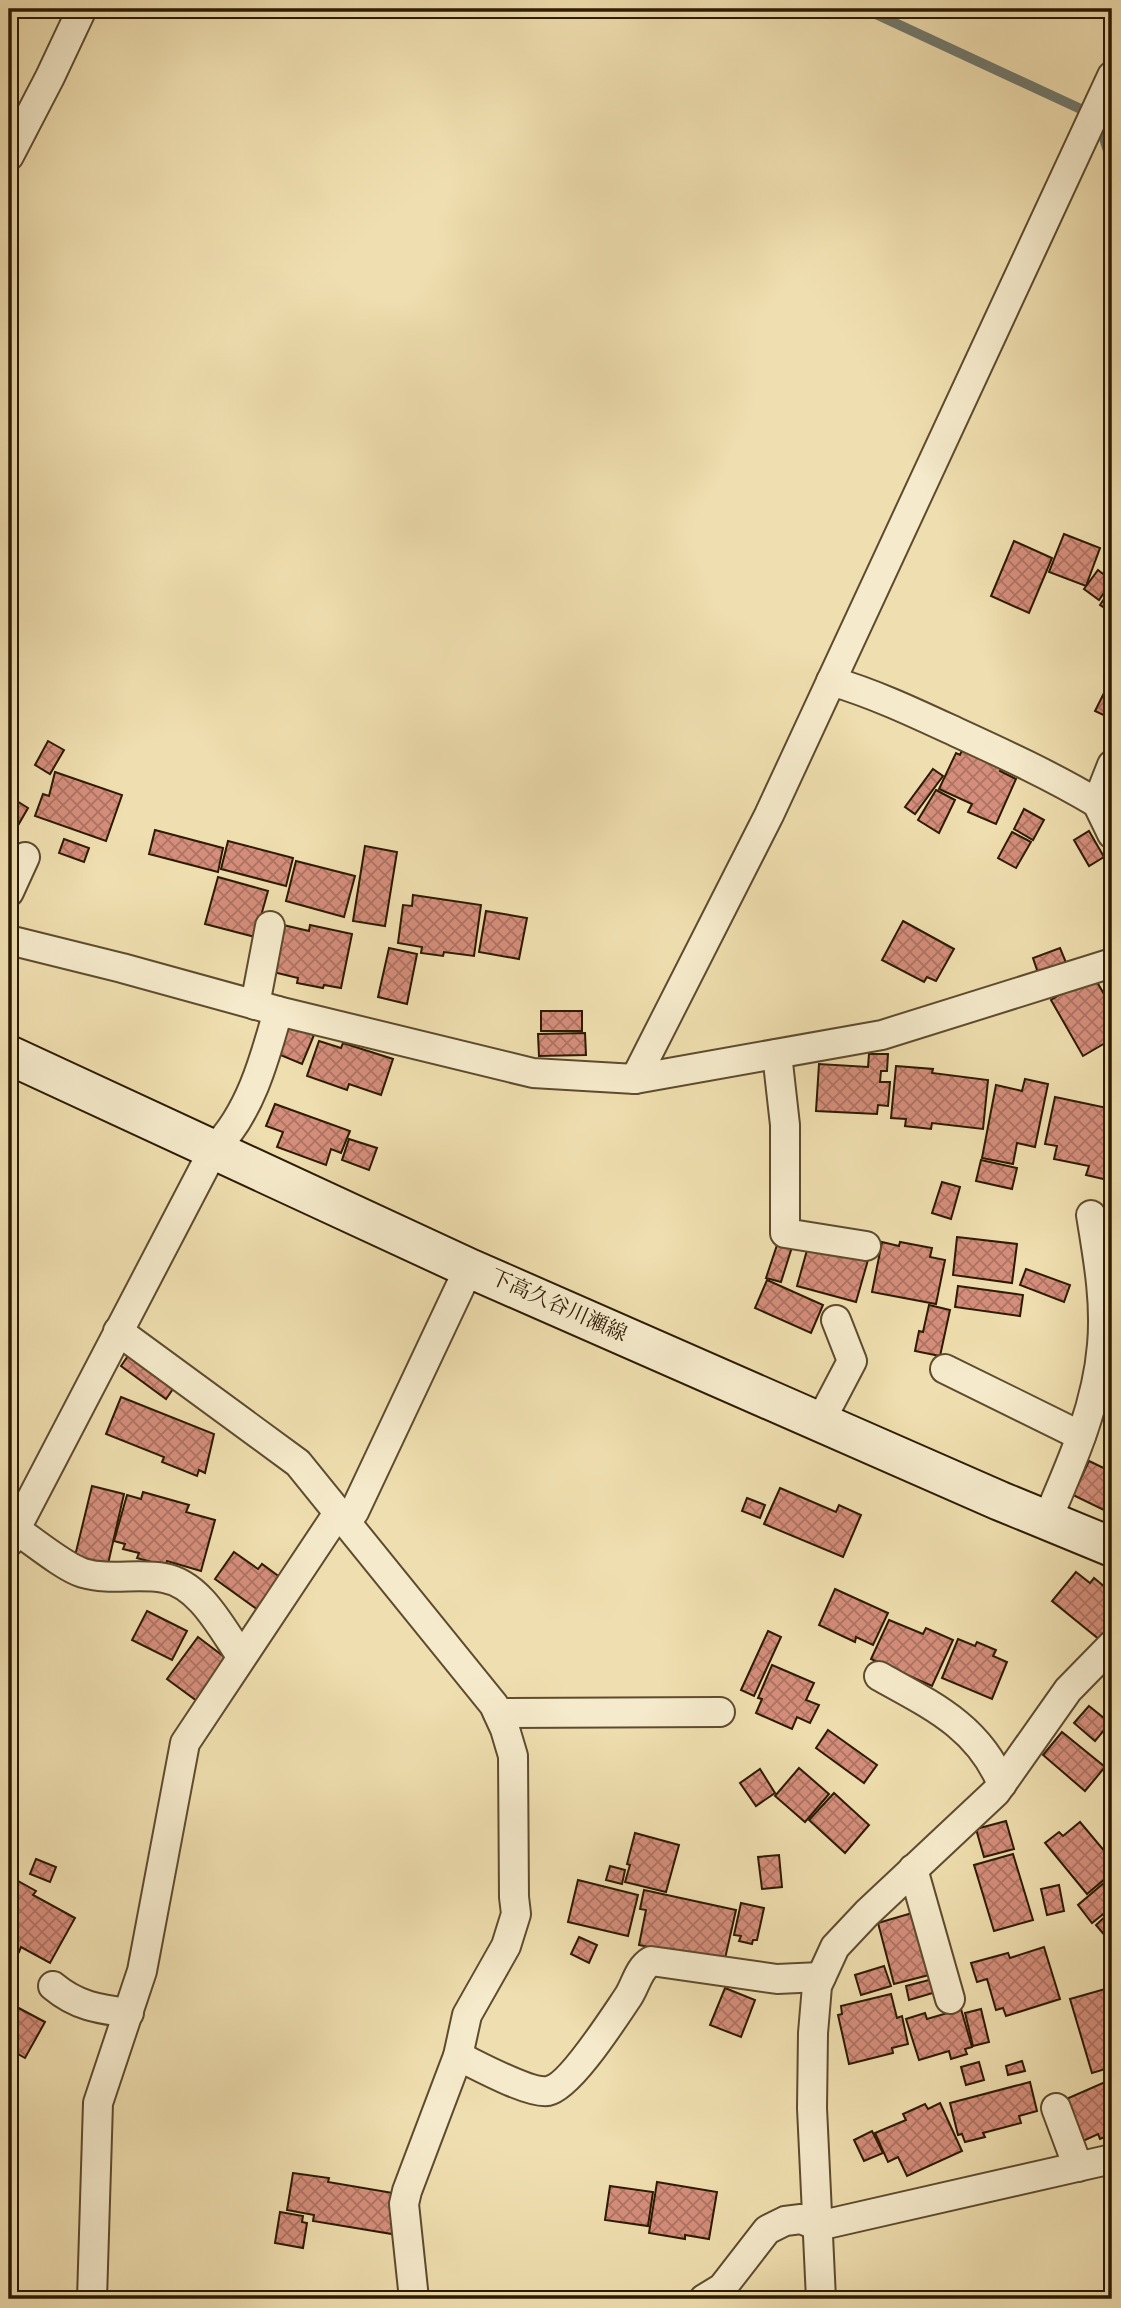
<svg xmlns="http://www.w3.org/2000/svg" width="1121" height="2308" font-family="'Sorts Mill Goudy','Noto Serif JP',serif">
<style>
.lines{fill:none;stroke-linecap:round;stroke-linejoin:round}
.stream{stroke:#71796e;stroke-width:10}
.building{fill:url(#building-cross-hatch);stroke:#2d1a03;stroke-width:2}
.street-casing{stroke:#5e4b2e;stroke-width:32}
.secondary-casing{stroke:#2d1a03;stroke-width:42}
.street{stroke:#f5eacb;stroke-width:28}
.secondary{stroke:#f5eacb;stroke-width:38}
.labels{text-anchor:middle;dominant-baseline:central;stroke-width:5;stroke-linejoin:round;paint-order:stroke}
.street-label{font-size:21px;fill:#2d1a03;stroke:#f5eacb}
</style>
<defs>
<pattern id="building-cross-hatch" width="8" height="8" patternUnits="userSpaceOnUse" patternTransform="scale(1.75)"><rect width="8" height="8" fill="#d58e7b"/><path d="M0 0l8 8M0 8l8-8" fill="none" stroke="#ad7363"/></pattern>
</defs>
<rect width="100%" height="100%" fill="#efdeaf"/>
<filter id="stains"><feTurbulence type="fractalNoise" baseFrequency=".00286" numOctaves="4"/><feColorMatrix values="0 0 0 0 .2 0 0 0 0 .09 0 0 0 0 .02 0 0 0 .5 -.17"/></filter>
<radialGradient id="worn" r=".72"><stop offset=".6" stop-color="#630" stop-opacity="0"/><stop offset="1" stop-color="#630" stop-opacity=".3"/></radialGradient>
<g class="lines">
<polyline class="stream" points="865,9 1085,111 1099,123 1112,163"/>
</g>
<g class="building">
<polygon points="1064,534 1100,548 1086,586 1049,572"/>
<polygon points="1014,541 1052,558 1029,613 991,596"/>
<polygon points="1098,570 1112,581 1099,600 1084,589"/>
<polygon points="1112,587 1112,613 1100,605"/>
<polygon points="1112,677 1112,719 1095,711"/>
<polygon points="48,741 64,750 50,774 35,765"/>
<polygon points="965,743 1004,761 1000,771 1016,779 996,824 968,812 972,804 939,789 956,753 960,755"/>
<polygon points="933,769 943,776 915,814 905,807"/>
<polygon points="55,772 122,795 106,841 35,816 43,794 49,796"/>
<polygon points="936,790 955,800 939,833 918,820"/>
<polygon points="9,796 28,808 9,841"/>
<polygon points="1024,809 1044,820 1033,840 1014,829"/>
<polygon points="155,830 223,848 218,872 149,854"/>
<polygon points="1089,831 1104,857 1089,866 1074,840"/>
<polygon points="1012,832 1031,842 1016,868 998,858"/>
<polygon points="64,839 89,848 84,862 59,853"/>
<polygon points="228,841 293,858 286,886 221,869"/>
<polygon points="365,846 397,852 385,926 353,921"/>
<polygon points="296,861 355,876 344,917 286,901"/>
<polygon points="218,877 268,891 255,937 205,924"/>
<polygon points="413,895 481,905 474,956 444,952 443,956 421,953 422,947 398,943 403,905 412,906"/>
<polygon points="486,911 527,918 519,959 479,952"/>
<polygon points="903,921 954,949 936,981 927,977 924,982 882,960"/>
<polygon points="279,924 309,931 310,925 352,934 341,988 324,985 323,988 297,983 298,978 269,971"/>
<polygon points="389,948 417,954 407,1004 378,997"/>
<polygon points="1060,948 1067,965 1039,976 1033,958"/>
<polygon points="1093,975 1112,1008 1112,1039 1083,1056 1051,1000"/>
<rect x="541" y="1011" width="41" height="20"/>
<polygon points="290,1025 314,1035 302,1064 278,1054"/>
<polygon points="585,1033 586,1055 539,1056 538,1034"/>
<polygon points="319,1041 341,1048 343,1043 393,1059 381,1095 349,1084 347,1090 307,1076"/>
<polygon points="869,1054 888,1054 887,1071 881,1071 880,1082 890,1082 888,1106 878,1105 877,1114 816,1111 819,1064 868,1067"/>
<polygon points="896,1066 933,1069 932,1073 988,1080 983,1129 932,1123 931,1129 905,1126 906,1119 891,1118"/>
<polygon points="1025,1079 1048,1084 1035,1147 1017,1143 1013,1164 982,1158 996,1085 1022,1091"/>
<polygon points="1055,1097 1112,1109 1112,1181 1086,1175 1089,1166 1054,1159 1057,1146 1045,1144"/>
<polygon points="275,1104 350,1131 341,1153 331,1149 326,1165 277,1147 283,1132 266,1126"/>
<polygon points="349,1139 377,1148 369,1170 342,1160"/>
<polygon points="981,1160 1017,1168 1012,1189 976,1181"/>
<polygon points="942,1182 960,1187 951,1219 932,1213"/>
<polygon points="957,1237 1017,1244 1012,1283 953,1275"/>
<polygon points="778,1242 792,1247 781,1282 766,1278"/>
<polygon points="882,1242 899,1246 900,1242 932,1248 930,1257 945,1260 936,1304 872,1292"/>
<polygon points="809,1243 868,1260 856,1302 797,1286"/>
<polygon points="1026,1269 1070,1285 1064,1302 1020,1285"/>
<polygon points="767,1280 823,1305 811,1333 755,1308"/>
<polygon points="958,1286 1023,1295 1020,1316 955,1307"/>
<polygon points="929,1305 950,1310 940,1356 915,1351 919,1331 923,1332"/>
<polygon points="130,1353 175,1386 166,1399 121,1366"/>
<polygon points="121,1397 214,1434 205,1473 199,1470 197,1476 162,1462 164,1457 106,1434"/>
<polygon points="1089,1461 1112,1472 1112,1514 1073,1495"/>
<polygon points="92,1486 124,1494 108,1564 75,1556"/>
<polygon points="780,1488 836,1512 839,1505 861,1515 843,1557 764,1524"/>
<polygon points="143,1492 189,1505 186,1512 215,1520 201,1571 167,1561 166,1566 137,1558 139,1553 123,1549 125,1544 114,1541 127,1495 141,1499"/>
<polygon points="747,1498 765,1505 760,1518 742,1511"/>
<polygon points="234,1552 258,1569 262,1564 281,1578 258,1610 215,1579"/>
<polygon points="1076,1572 1090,1583 1094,1578 1112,1593 1112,1626 1100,1640 1052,1601"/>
<polygon points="835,1589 888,1613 873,1645 856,1637 855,1642 819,1625"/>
<polygon points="147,1611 187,1631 172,1660 132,1640"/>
<polygon points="889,1620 923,1634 926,1628 953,1640 932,1686 871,1659"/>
<polygon points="768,1631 781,1637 754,1696 741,1690"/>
<polygon points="198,1637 227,1659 197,1701 167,1679"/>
<polygon points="958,1639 975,1646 977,1642 996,1650 993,1656 1007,1662 992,1699 942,1678"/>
<polygon points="772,1665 814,1683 806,1700 819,1705 810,1723 797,1717 792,1729 756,1713 762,1699 758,1698"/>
<polygon points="1089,1706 1110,1723 1095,1741 1074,1723"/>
<polygon points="828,1730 877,1765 864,1783 816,1748"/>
<polygon points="1062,1732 1105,1767 1085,1791 1043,1755"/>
<polygon points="799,1768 829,1794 805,1822 775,1796"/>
<polygon points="760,1769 775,1793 756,1806 740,1783"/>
<polygon points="834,1793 869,1825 845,1853 809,1820"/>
<polygon points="1006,1821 1014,1849 984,1857 976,1829"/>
<polygon points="1080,1822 1112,1860 1112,1873 1087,1894 1045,1843 1059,1832 1063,1836"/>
<polygon points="635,1833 679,1845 666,1892 625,1882 630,1865 627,1864"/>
<polygon points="1013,1854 1033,1920 994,1931 974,1865"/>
<polygon points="779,1855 782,1887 762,1889 758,1857"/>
<polygon points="36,1859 56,1867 50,1882 30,1874"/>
<polygon points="610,1866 625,1870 622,1884 606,1880"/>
<polygon points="1112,1876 1112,1907 1092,1923 1078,1905"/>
<polygon points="11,1877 36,1891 33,1895 75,1918 50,1963 21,1947 19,1952 9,1946 9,1881"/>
<polygon points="578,1880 638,1895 628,1936 568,1922"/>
<polygon points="1059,1885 1064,1911 1047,1915 1041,1889"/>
<polygon points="644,1890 736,1910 724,1963 639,1945 646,1910 640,1909"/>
<polygon points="741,1903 764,1908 757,1940 753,1940 752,1944 739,1941 741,1936 734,1935"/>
<polygon points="1112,1910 1112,1944 1096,1925"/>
<polygon points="912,1913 921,1950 926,1948 933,1974 894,1984 878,1923"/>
<polygon points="579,1937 597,1945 589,1963 571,1954"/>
<polygon points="1044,1947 1060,1999 1006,2016 1003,2008 996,2010 987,1979 977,1982 971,1963 1008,1953 1010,1958"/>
<polygon points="884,1966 891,1986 861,1995 855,1975"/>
<polygon points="933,1979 936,1992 909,2000 906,1986"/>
<polygon points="1112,1987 1112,2067 1092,2073 1070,1999"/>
<polygon points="725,1988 755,2000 741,2037 710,2025"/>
<polygon points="891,1994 897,2018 902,2016 908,2044 892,2048 893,2053 849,2064 838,2015 842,2014 841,2006"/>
<polygon points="13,2005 45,2022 25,2058 9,2049 9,2013"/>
<polygon points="961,2009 972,2047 965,2049 967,2054 951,2059 949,2051 919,2060 906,2019 925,2013 927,2019"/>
<polygon points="981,2009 989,2042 973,2046 965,2013"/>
<polygon points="1022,2061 1025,2071 1008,2075 1006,2066"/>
<polygon points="979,2062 984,2080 966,2085 961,2067"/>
<polygon points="1112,2079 1112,2134 1100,2139 1098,2134 1083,2141 1064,2100"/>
<polygon points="1030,2082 1037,2111 1019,2116 1021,2123 983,2133 985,2137 965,2142 962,2134 958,2135 950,2103"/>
<polygon points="940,2103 962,2151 907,2176 898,2157 888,2162 875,2133 906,2120 903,2114 925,2104 928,2109"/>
<polygon points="872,2131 883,2153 864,2161 854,2140"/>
<polygon points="293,2173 329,2178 328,2182 399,2194 392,2234 313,2221 314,2215 287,2210"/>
<polygon points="657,2182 717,2192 709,2239 685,2235 685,2239 649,2233"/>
<polygon points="610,2186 653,2192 648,2226 605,2220"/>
<polygon points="280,2212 303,2216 302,2222 307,2223 303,2248 275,2243"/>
</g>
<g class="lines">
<g class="street-casing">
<g id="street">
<polyline points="9,156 50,77 82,9"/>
<path d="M831,681C875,694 915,713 956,732C1004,754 1052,776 1097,803"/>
<polyline points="1112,765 1097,803 1112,834"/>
<polyline points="9,892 25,857"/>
<polyline points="9,940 122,968 278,1011 533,1073 635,1079 882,1035 1112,963"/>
<polyline points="255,1005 270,926"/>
<polyline points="777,1054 785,1125 785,1233 866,1246"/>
<polyline points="635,1079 769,815 1112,76"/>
<polyline points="118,1331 298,1463 494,1705 505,1729 513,1756 514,1897 516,1914 506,1946 467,2015 458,2056 407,2191 404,2204 414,2299"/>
<polyline points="945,1369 1081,1436"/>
<polyline points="820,1422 852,1361 836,1320"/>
<path d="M1047,1520C1071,1464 1097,1407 1102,1345C1106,1301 1098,1258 1091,1215"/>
<path d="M15,1529C33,1541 64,1567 83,1573C110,1581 137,1573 164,1578C200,1584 222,1629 241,1656"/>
<path d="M9,1542L214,1149C250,1114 265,1058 278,1011"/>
<path d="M879,1676C931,1705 978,1726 1002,1784"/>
<polyline points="498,1713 720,1712"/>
<polyline points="913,1869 950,1999"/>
<path d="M53,1986C77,2006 98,2009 129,2013"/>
<path d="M458,2056C477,2065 529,2094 548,2091C570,2087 615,2016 628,1997C636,1985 638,1969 651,1961L777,1979L821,1977"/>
<polyline points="1056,2108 1078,2167"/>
<polyline points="92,2299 98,2103 142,1971 185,1743 332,1522 354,1512 469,1268"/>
<polyline points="704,2299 722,2288 767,2230 785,2221 801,2219 818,2226 1112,2159"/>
<polyline points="821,2299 812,2108 813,2033 817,1986 835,1947 867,1913 996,1792 1068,1690 1112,1645"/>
</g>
</g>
<g class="secondary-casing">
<polyline id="secondary" points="9,1055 469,1268 1000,1501 1112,1547"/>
</g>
<use href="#street" class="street"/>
<use href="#secondary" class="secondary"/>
</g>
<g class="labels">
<g class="street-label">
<text transform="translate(558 1307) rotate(24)">下高久谷川瀬線</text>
</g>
</g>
<rect width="1121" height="2308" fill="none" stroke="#efdeaf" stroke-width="35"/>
<rect x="10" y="10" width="1100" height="2287" fill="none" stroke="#2d1a03" stroke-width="3.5"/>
<rect x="18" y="18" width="1086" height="2273" fill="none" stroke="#2d1a03" stroke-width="2"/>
<rect width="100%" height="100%" filter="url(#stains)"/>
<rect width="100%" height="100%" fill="url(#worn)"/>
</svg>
